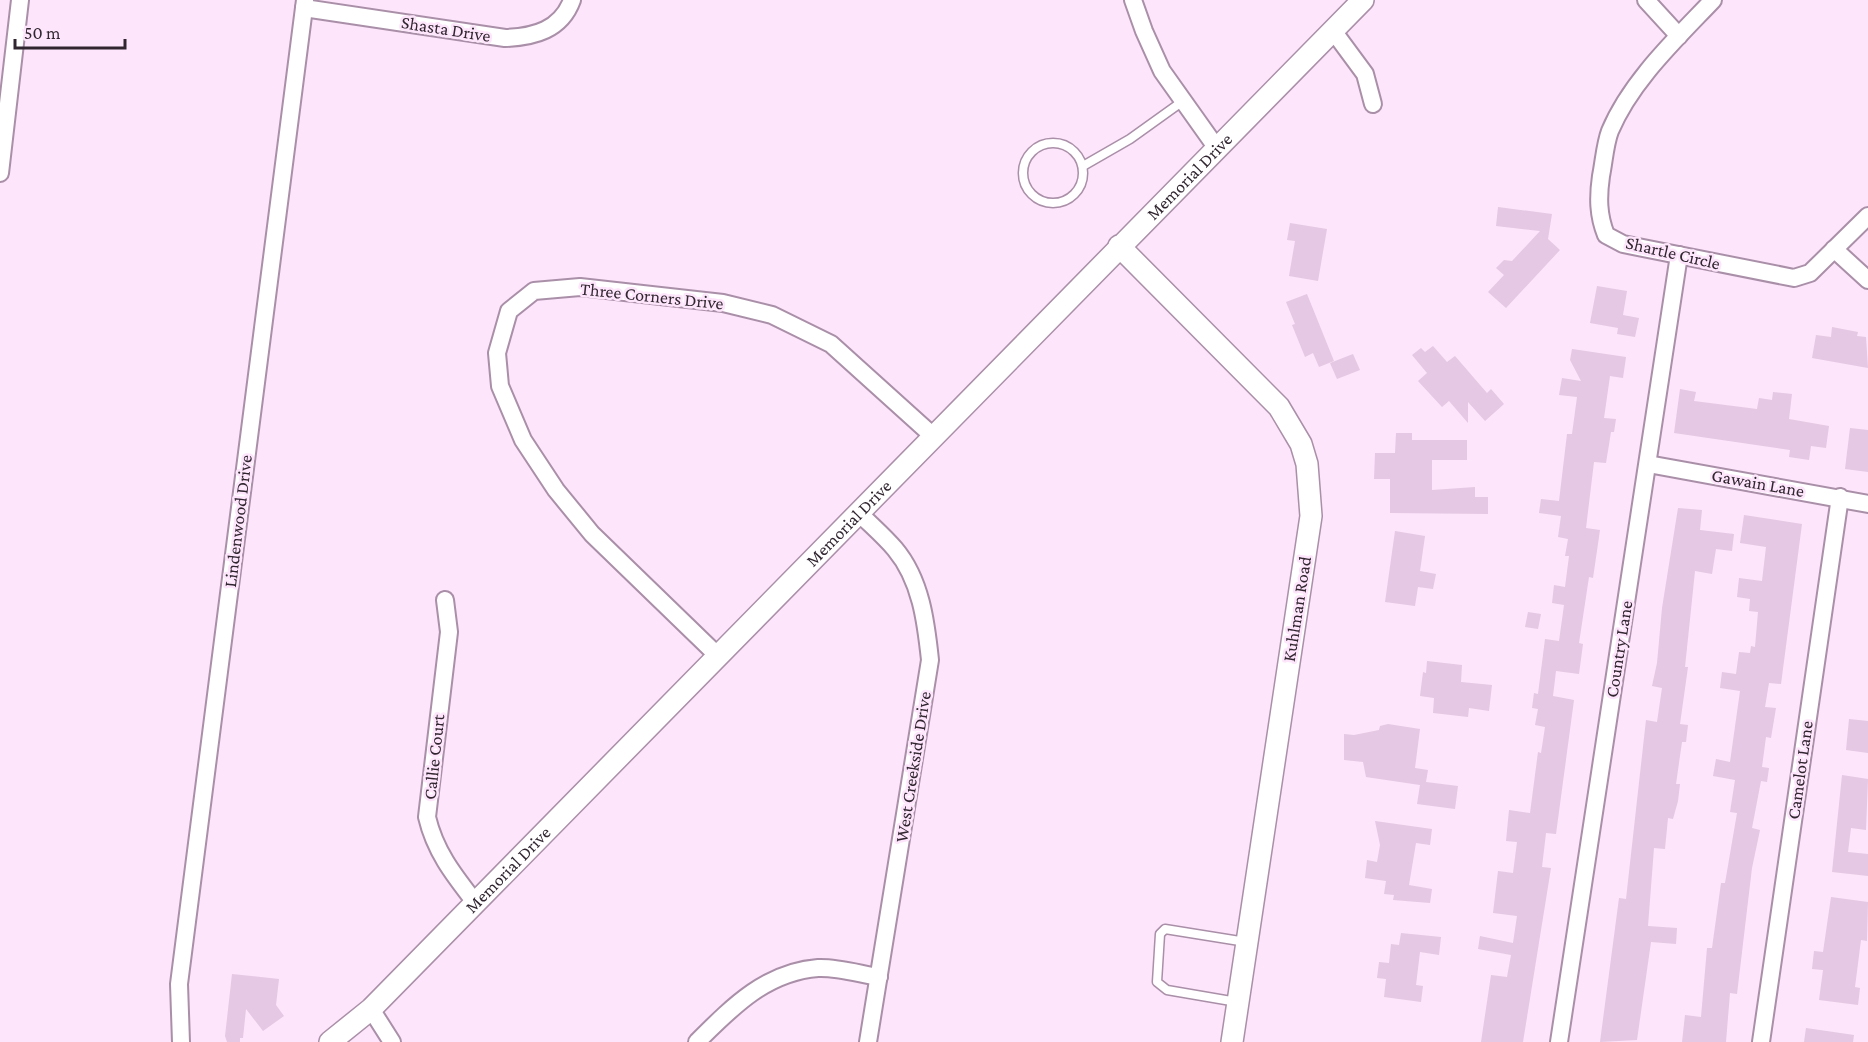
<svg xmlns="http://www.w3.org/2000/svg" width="1868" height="1042" font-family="'Crimson Pro',serif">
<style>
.building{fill:#e5c8e3}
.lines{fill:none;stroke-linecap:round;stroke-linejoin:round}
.service-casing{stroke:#aa8fa8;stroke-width:11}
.minor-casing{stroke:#aa8fa8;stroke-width:20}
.tertiary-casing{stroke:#aa8fa8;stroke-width:24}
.service{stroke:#fff;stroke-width:8}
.minor{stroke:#fff;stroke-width:16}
.tertiary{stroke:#fff;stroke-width:21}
.labels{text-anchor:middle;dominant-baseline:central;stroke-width:5;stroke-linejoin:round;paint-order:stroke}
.street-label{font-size:18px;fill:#312630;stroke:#fde5fb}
</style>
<rect width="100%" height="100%" fill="#fde5fb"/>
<g class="building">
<polygon points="1498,207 1552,214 1548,239 1560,250 1506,308 1488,292 1504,275 1496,268 1504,260 1512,261 1540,231 1496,226"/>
<polygon points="1290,223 1327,229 1318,281 1289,276 1295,241 1287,240"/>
<polygon points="1597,286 1627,291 1623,315 1639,318 1635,337 1617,334 1618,328 1590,323"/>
<polygon points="1307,294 1334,361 1319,367 1313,353 1305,357 1292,325 1295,324 1286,302"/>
<polygon points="1832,327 1858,332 1857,336 1866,337 1868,368 1812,358 1816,335 1831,337"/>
<polygon points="1433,346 1447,362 1455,356 1487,393 1491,389 1504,404 1485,421 1468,402 1468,423 1449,401 1442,407 1418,381 1427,373 1412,355 1421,348 1425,352"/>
<polygon points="1572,349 1626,357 1623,378 1610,376 1604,418 1616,419 1614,432 1611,432 1606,463 1594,462 1586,528 1600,530 1593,578 1589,577 1579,643 1583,644 1579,674 1556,671 1553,696 1574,700 1556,834 1546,833 1542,867 1551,868 1523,1042 1481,1042 1491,975 1507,977 1511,955 1478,949 1480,936 1513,943 1517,916 1493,913 1498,871 1513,873 1517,842 1506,841 1509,810 1530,813 1538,752 1541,753 1545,727 1535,725 1538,709 1532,708 1534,693 1538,694 1545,639 1559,641 1564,605 1552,603 1554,585 1565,587 1569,556 1565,556 1568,539 1558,537 1561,516 1539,513 1541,499 1559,501 1567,434 1572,434 1577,397 1559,395 1562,378 1581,381 1570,360"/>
<polygon points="1353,354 1360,370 1337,379 1330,363"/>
<polygon points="1680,389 1696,392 1694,401 1757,409 1759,398 1772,400 1773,392 1792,394 1789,419 1829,426 1826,448 1811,446 1809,460 1789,457 1790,450 1674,433"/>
<polygon points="1850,428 1868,430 1868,472 1845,469"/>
<polygon points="1396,433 1412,433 1412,440 1467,440 1467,460 1432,460 1432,490 1475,487 1475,497 1488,497 1488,514 1390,513 1390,479 1374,479 1375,453 1395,453"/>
<polygon points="1678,508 1702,510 1700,530 1734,534 1732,551 1716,549 1712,574 1695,571 1685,667 1688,667 1680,724 1688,725 1686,742 1682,742 1676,784 1680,784 1678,801 1673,819 1668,818 1665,849 1654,848 1648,926 1677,928 1676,944 1651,942 1637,1040 1600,1042 1619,898 1626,899 1646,720 1657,722 1662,688 1652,686 1657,663 1662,608"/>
<polygon points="1744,515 1802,524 1781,684 1769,683 1765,707 1776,708 1771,738 1766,737 1762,767 1769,768 1767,782 1761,781 1752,828 1760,830 1752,868 1737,994 1730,993 1726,1042 1682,1042 1685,1015 1701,1017 1707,948 1712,948 1721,883 1725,883 1737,813 1730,812 1735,780 1713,776 1716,759 1730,762 1740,691 1720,688 1722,672 1736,674 1739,652 1750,653 1751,646 1755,647 1758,612 1749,611 1750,599 1737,597 1739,578 1762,581 1766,547 1740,543"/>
<polygon points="1395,531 1425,536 1420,571 1436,574 1433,589 1418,587 1415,606 1385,602"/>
<polygon points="1528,612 1541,614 1538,629 1525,627"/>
<polygon points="1427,661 1462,665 1461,682 1492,685 1489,711 1469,708 1468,717 1433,713 1434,698 1420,696 1423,672 1426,673"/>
<polygon points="1849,719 1868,721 1868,753 1846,750"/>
<polygon points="1388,724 1420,729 1415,768 1428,770 1426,782 1458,786 1455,809 1417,804 1420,785 1366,777 1363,762 1344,760 1344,734 1354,735 1379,730 1380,726"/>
<polygon points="1842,775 1868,779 1866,830 1851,828 1848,852 1868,854 1868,876 1832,872"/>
<polygon points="1375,821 1432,829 1430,845 1416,843 1409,885 1432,889 1430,903 1393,900 1394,895 1384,894 1386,881 1365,878 1367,860 1377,862 1380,845"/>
<polygon points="1831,897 1868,902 1867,941 1861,940 1855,987 1860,988 1858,1005 1819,1000 1823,970 1812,969 1814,951 1823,952"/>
<polygon points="1401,933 1441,937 1439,955 1420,952 1416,985 1423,986 1421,1002 1384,997 1386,979 1377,978 1379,962 1389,963 1391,944 1399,945"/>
<polygon points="232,974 279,979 276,1005 284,1016 263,1031 246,1009 243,1038 240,1038 240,1042 227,1042 225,1036"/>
<polygon points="1806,1028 1854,1035 1853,1042 1804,1042"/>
</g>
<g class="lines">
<g class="service-casing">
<g id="service">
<circle cx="1053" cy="173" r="30"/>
<polyline points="1083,166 1130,139 1183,101"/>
<polyline points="1237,1002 1167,990 1157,982 1160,934 1165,929 1246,942"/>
</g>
</g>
<g class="minor-casing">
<g id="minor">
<polyline points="1133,0 1144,31 1162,71 1216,147"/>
<polyline points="1646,0 1679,36"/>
<path d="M1713,0C1676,39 1631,81 1610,131C1605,144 1604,161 1601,176C1598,197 1598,215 1606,235L1623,244L1794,278L1810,273L1868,216"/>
<path d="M304,8L505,38C534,37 561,30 572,0"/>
<polyline points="1334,32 1365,74 1373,104"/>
<polyline points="0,173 20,0"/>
<polyline points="1834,249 1868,280"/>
<polyline points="1648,464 1868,504"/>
<path d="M859,513C871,525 884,536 895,549C921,580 926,622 930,660L868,1042"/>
<path d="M445,600L449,632L427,817C435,851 453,874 474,901"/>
<polyline points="717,655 592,534 556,490 523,440 500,386 497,353 509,311 534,291 580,287 723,303 772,315 831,344 933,436"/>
<polyline points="371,1009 392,1042"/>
<polyline points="181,1042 179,984 305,0"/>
<path d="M697,1042C732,1007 766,972 818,968C837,967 860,974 879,977"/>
<polyline points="1559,1042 1679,255"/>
<polyline points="1761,1042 1840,497"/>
</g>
</g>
<g class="tertiary-casing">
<g id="tertiary">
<polyline points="1119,246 1279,407 1301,444 1307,464 1311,516 1232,1042"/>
<path id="s1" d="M330,1042L371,1009L1363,0"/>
</g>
</g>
<use href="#service" class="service"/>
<use href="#minor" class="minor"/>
<use href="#tertiary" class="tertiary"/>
</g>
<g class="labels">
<g class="street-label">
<text transform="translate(446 29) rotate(9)">Shasta Drive</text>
<text stroke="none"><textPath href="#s1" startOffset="1220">Memorial Drive</textPath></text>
<text transform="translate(1673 253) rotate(13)">Shartle Circle</text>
<text transform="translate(652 296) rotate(6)">Three Corners Drive</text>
<text transform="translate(1758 483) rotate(10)">Gawain Lane</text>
<text transform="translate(238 521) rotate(-83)">Lindenwood Drive</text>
<text stroke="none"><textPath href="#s1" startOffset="734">Memorial Drive</textPath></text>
<text transform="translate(1297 609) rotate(-81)">Kuhlman Road</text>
<text transform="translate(1619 649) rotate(-81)">Country Lane</text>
<text transform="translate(434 757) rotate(-84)">Callie Court</text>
<text transform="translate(913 767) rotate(-81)">West Creekside Drive</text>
<text transform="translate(1800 770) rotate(-82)">Camelot Lane</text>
<text stroke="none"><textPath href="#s1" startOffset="248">Memorial Drive</textPath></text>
</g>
</g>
<path d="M15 39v9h110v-9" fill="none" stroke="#312630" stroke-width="3"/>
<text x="24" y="39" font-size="18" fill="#312630" stroke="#fde5fb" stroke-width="4.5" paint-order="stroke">50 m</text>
</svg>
